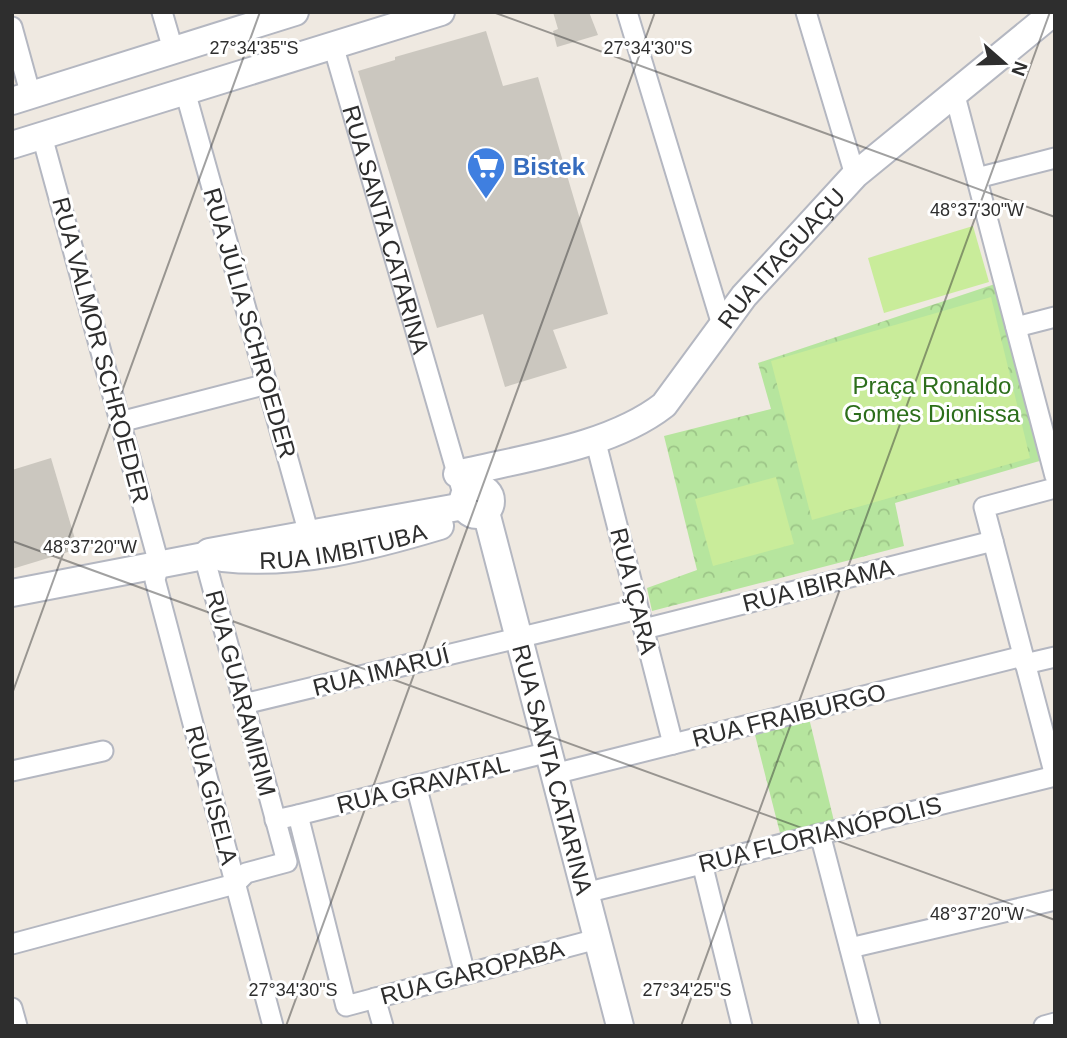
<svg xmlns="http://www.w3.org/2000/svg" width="1067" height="1038" font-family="Helvetica,sans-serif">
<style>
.park{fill:url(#park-crowns)}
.pitch{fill:#c9ec9a}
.building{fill:#cbc7bf}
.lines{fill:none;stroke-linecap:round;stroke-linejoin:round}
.street-casing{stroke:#b4b7c1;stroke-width:23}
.secondary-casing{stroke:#b4b7c1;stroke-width:30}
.street{stroke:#fff;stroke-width:19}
.secondary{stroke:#fff;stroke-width:26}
.ticks{fill:none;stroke:#2e2e2e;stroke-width:2;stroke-opacity:0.45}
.labels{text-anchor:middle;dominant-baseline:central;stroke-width:6;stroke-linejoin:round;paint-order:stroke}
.shop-label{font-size:24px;font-weight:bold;fill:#366cbe;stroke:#fff;text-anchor:start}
.street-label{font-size:24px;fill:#2e2e2e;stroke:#fff}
.park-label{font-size:24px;fill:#2c6e1b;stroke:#fff}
.ticks-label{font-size:18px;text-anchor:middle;fill:#2e2e2e;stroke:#fff;stroke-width:6;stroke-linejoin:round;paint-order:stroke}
</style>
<defs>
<pattern id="park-crowns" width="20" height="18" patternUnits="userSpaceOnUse" patternTransform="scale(1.75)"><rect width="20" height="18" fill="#b6e59e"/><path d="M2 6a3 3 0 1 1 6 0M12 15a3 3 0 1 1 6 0" fill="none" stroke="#9dc588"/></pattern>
</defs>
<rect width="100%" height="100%" fill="#efe9e1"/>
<g class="park">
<polygon points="1001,282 1043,460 895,503 904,546 652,611 647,588 697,570 664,436 771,409 758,363"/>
<polygon points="809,718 834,821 780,833 754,731"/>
</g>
<g class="pitch">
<polygon points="973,226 989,282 884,313 868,258"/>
<polygon points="991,297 1030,458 812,520 771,361"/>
<polygon points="776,477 794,544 713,566 695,499"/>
</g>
<g class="building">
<polygon points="553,12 589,12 598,35 557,47 553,31 558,29"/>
<polygon points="486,31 503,86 538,77 608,314 553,330 567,368 505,387 483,314 437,328 358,71 395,60 395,57"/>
<polygon points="51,458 78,549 12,569 12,470"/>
</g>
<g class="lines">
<g class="street-casing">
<g id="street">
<polyline points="162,12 174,53"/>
<polyline points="627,12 722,325"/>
<polyline points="806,12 855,175"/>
<polyline points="12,27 31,96"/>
<path id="s1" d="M333,45L464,497"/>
<polyline points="185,91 312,545"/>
<polyline points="954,92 1055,476"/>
<polyline points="42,136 159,564 155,580 273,1026"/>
<polyline points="977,178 1055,158"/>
<polyline points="1016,327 1055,317"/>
<polyline points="120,422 267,384"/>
<polyline points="595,439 673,744"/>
<polyline points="1055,488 984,507 1055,776"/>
<polyline points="644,629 993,541"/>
<polyline points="1025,664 1055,657"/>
<polyline points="244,704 638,609"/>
<polyline points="12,771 103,751"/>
<polyline points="554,774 1023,656"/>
<polyline points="416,785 465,974"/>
<polyline points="298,815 549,752"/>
<polyline points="275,820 298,815 346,1006 597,939"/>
<polyline points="820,834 870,1026"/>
<polyline points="702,863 742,1026"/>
<polyline points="585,893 1055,776"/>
<polyline points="12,944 235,884 246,873 287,862 204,556"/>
<polyline points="850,948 1055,900"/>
<polyline points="375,998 383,1026"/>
<polyline points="12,1008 17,1026"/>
<polyline points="1044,1026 1055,1023"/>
</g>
</g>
<g class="secondary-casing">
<g id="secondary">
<polyline points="12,101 295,12"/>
<polyline points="12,145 441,12"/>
<path id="s2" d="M457,474C523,458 610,447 664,405L744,296L855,175L1054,12"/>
<circle cx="477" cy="501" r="14"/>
<path id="s3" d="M486,512L620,1026"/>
<path id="s4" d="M223,558C296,566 370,547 440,526"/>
<polyline points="12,593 204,556 209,552 464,506"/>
</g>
</g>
<use href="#street" class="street"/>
<use href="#secondary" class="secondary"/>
</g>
<path class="ticks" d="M493,12L1055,217M12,541L1055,920M12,694L260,12M286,1026L655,12M681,1026L1050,12"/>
<defs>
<g id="supermarket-pin" transform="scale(2.0125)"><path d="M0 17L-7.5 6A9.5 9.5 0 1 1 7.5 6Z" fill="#3f7fe0" stroke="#fff"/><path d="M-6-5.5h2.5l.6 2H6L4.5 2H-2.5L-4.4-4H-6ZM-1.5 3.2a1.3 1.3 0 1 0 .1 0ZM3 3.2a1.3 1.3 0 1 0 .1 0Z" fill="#fff"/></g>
</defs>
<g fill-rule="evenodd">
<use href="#supermarket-pin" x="486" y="166"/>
</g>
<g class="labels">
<g class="shop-label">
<text x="513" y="166">Bistek</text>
</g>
<g class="street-label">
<text stroke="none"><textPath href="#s1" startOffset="192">RUA SANTA CATARINA</textPath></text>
<text stroke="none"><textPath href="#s2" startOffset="408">RUA ITAGUAÇU</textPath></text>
<text transform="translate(250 323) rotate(74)">RUA JÚLIA SCHROEDER</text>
<text transform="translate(101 350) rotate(75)">RUA VALMOR SCHROEDER</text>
<text stroke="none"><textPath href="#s4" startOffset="121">RUA IMBITUBA</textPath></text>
<text transform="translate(818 585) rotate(-14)">RUA IBIRAMA</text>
<text transform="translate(634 591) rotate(76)">RUA IÇARA</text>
<text transform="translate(381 671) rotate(-14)">RUA IMARUÍ</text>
<text transform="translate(241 693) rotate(75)">RUA GUARAMIRIM</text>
<text transform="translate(789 715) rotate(-14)">RUA FRAIBURGO</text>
<text stroke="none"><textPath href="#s3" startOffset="266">RUA SANTA CATARINA</textPath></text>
<text transform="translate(423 784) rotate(-14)">RUA GRAVATAL</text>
<text transform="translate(212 795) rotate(75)">RUA GISELA</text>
<text transform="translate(820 834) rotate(-14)">RUA FLORIANÓPOLIS</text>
<text transform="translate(472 972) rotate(-15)">RUA GAROPABA</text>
</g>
<g class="park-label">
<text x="932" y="385">Praça Ronaldo<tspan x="932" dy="28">Gomes Dionissa</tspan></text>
</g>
</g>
<g class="ticks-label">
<text x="254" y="54">27°34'35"S</text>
<text x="648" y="54">27°34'30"S</text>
<text x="977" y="216">48°37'30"W</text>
<text x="90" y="553">48°37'20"W</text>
<text x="977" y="920">48°37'20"W</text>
<text x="293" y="996">27°34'30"S</text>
<text x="687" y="996">27°34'25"S</text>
</g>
<rect width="1067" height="1038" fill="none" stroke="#2e2e2e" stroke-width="28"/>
<g transform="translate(1004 63) rotate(110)" stroke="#ffffff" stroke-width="5" paint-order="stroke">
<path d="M0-5L12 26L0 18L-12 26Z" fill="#2e2e2e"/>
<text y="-10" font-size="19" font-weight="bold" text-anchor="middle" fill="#2e2e2e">N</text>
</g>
</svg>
